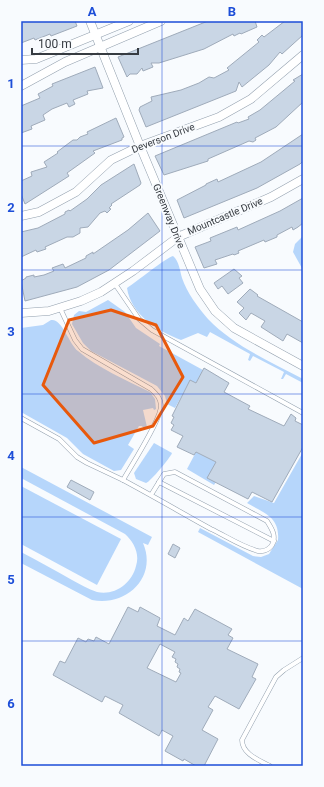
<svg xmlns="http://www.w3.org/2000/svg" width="324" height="787" font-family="Roboto,sans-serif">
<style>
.green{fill:#b6d6fb}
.building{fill:#c9d6e5;stroke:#9fabba;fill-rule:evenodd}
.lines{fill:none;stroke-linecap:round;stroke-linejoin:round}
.service-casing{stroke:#93a0ae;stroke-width:5}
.minor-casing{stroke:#93a0ae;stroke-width:9}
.service{stroke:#fff;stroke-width:4}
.minor{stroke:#fff;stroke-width:8}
.marked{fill:#e8590c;fill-opacity:0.2;stroke:#e8590c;stroke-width:3;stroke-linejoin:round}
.grid{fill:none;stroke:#1d4ed8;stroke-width:1;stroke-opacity:0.55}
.labels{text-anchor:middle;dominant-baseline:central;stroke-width:4;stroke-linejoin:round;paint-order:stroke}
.street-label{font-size:10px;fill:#363b41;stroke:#f8fbfe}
.neatline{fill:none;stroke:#1d4ed8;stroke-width:1.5}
.grid-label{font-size:13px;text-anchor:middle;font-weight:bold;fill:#1d4ed8}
</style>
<rect width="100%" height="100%" fill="#f8fbfe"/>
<g class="green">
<polygon points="303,236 303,270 293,252 295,244"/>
<path d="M173,256C179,261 180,271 182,278C187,293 198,307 208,319C234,346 271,362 303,379V383L286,374L283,379H281L284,372L253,356L250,361L248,360L250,354L210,332L207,337L198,333L181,340C158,331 131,315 127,288C135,283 167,257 173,256Z"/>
<polygon points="108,300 125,312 136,328 160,344 159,346 203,370 196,383 190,381 175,408 167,404 165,396 157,386 91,351 83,343 72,324 74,315 79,311 86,312"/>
<path d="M51,320C62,318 69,344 78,351C98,368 126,380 150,392L155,399L156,409L154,410L153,408L143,410L147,427L144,429L142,426H139L128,445L134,449L121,470L114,471L83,454L67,438L21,412V328L43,325Z"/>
<path d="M154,443L172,453C170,458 150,482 146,483L136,479L134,473Z"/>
<polygon points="196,452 216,462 208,478 216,482 214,485 187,469"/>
<path d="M303,452V589L198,532L200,528L253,556L261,557L269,554L278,540C280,517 264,513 247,503L254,496L274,503Z"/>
<path d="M21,467L152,537L148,545L143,543C158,578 125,607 92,600L21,563V552C38,561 55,570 72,580C80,584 88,589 97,592C115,596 132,583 136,566C140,554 134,542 125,534L21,478Z"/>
<polygon points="21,486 121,539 97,585 21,544"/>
</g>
<g class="building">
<polygon points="21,21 75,21 77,26 51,36 50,34 35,40 34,38 21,43"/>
<polygon points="208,21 255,21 257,27 241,34 240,33 234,36 233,34 204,49 159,63 151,63 153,67 143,71 142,68 137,74 130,74 127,77 118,57"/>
<polygon points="285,21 303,21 303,35 282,54 280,52 269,65 242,87 239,82 236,91 146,127 139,110 140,107 152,101 151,97 181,90 199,83 209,77 214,78 229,70 227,68 259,42 257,40 262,35 264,37"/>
<polygon points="95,67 103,88 87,91 88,94 73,100 75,104 69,107 67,103 52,109 43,115 45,120 31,126 32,129 21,133 21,106 40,98 38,94 53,86 52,84"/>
<polygon points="303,74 303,102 276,127 255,138 256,140 253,142 249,141 208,159 208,161 164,175 155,156 237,122 238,123 249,119 248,117 260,110 295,81 293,80"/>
<polygon points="116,118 124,137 122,138 122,140 93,151 95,153 67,173 69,176 25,204 21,194 21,181 32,176 31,172 47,167 44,162 58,153 57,152 73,140 77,140 80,137 88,134 87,132"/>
<polygon points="303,134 303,161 300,164 257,188 184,218 177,200 206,185 206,184 217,179 218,182 261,162"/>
<polygon points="134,164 141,183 140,185 111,204 112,205 109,208 111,209 107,213 105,211 100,213 88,227 80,228 80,233 73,237 67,237 45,247 46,249 37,252 36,250 21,257 21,232 38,228 65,214 65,212 69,210 70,211 87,199 101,185"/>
<polygon points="303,198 303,223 298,227 293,230 292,227 277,235 277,237 265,242 264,240 238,251 239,253 234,255 233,254 215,260 217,264 204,268 195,247 211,241 210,238 237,227 238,230 280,211"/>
<polygon points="148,213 160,231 109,270 77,287 25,301 21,281 26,278 26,277 34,275 34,277 44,275 54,271 52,268 63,264 65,268 86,258 86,256 93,252 93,254 128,230"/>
<polygon points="234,269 242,276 239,278 243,283 228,294 222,286 218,289 214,283"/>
<polygon points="250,289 258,295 257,296 303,322 303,343 287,334 283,341 261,327 265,321 251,313 246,320 239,313 244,308 237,302"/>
<polygon points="204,368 229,383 224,392 250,406 248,409 284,426 291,414 296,418 295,421 303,425 303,447 272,502 252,492 248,499 207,478 216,462 196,452 194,455 177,447 183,436 171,430 174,425 171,423 174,417 172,416 190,380 196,383"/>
<polygon points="71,480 94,492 90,500 67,487"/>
<polygon points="173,544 180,548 175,558 168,554"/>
<path d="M128,607L138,612L140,607L160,618L157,626L175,635L184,618L188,621L195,609L232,629L228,635L233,638L227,649L258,664L252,677L256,679L239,709L215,696L208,707L213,710L202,730L218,739L204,766H196L184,759L183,761L165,751L173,736L162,730L159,736L119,713L123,705L105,696L102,702L53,675L60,661L65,663L78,638L86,642L88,639L94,641L96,637L109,644ZM160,644L175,652L172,657L176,659L175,662L178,664L177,667L180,669L179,672L181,673L176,682L147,668Z"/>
</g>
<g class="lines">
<g class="service-casing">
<g id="service">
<polyline points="115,284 139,319 152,330 303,413"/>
<path d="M21,418L59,439L77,457L87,463L123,480C131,466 162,418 161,405C160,397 156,394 151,389L82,349L75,340L60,308"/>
<path d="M123,480C153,496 182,513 211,529C226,536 242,547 258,551C264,552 271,549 273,543C276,534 271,528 267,521L175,472L164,474L151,495"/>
<polyline points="159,482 274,541"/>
<path d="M270,766C259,760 242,754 242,740L276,677L284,670L303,658"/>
</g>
</g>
<g class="minor-casing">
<g id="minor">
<polyline points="90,21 140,146 200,289 215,311 234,328 303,366"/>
<polyline points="21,60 36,59 129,21"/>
<polyline points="21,86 65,62 161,21"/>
<polyline points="21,216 39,212 76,192 111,160 140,146 219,117 251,99 303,55"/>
<polyline points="21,313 49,311 81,301 101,292 133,271 178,237 271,197 303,179"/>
</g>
</g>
<use href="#service" class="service"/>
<use href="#minor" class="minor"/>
</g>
<path class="marked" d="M111,310L156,325L183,377L153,426L94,443L43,385L69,320Z"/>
<path class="grid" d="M162,21V766M21,146H303M21,270H303M21,394H303M21,517H303M21,641H303"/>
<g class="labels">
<g class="street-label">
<text transform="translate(163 138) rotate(-21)">Deverson Drive</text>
<text transform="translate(169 216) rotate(68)">Greenway Drive</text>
<text transform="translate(225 216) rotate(-23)">Mountcastle Drive</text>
</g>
</g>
<rect width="324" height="787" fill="none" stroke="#f8fbfe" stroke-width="44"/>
<path d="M32 48v6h106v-6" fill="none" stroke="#363b41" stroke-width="2"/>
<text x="38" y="48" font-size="12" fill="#363b41" stroke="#f8fbfe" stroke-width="3" paint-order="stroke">100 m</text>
<rect x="22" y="22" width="280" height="743" class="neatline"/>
<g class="grid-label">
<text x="92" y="16">A</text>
<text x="232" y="16">B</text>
<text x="11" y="88">1</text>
<text x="11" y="212">2</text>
<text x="11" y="336">3</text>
<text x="11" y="460">4</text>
<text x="11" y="584">5</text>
<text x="11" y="708">6</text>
</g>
</svg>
